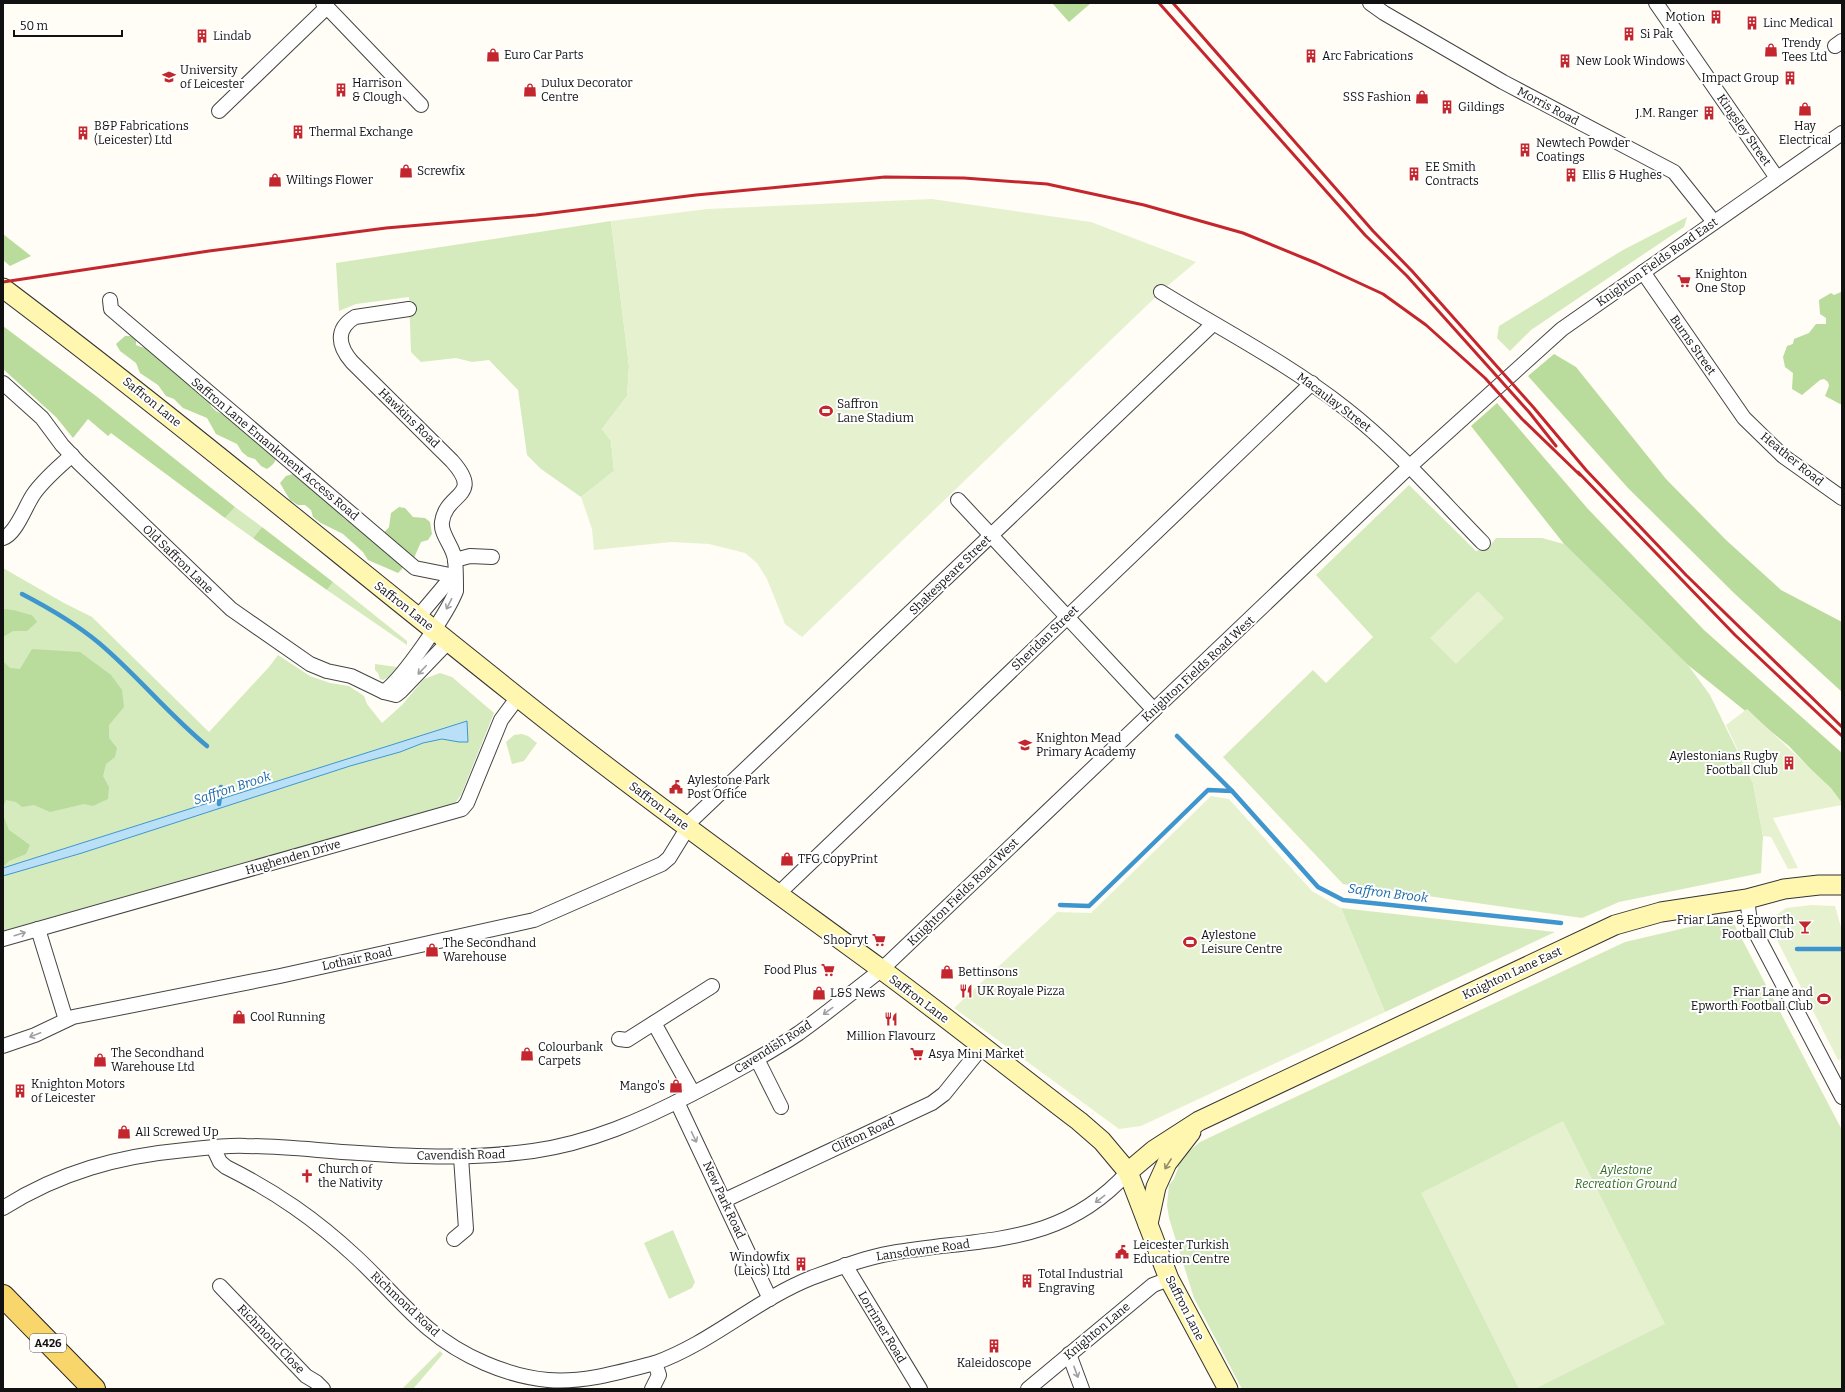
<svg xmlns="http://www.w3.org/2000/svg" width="1845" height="1392" font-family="Bitter,serif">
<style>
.green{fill:#d5ebbd}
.forest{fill:#b9dc9c}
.pitch{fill:#e6f2cf}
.water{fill:#b9e0f7;stroke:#3f96cf}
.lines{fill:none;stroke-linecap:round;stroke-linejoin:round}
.stream{stroke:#3f96cf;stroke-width:4.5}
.street-casing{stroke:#444;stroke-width:16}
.secondary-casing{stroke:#333;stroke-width:21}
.primary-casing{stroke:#222;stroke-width:24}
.street{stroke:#fff;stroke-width:14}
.secondary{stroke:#fff6b0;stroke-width:19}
.primary{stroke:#f9d66b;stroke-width:22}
.rail{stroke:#c4262e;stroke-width:3}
.oneway{stroke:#a0a0a0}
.oneway2{stroke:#948f68}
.labels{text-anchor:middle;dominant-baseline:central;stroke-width:4;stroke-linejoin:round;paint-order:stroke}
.shield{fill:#fff;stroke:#585858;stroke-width:1}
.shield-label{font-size:11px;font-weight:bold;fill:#111}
.poi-label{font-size:12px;fill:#111;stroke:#fff;text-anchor:start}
.street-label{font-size:12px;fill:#111;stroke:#fff}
.park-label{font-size:12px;font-style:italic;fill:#2f6b1f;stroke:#fff}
.water-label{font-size:13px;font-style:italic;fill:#1768a6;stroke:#fff}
</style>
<rect width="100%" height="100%" fill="#fffdf5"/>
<g class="green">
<polygon points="1687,217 1684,227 1531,330 1510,351 1497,338 1499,326 1623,250"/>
<polygon points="611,221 629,366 627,396 602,429 611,441 614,471 581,497 541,469 527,455 518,390 489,360 472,362 456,358 421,362 411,352 409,297 356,304 339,311 336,263"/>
<polygon points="1409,485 1476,551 1488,548 1496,538 1542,538 1564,544 1688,665 1710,695 1753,783 1763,836 1761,873 1619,902 1582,918 1343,884 1223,757 1313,670 1326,683 1373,637 1316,575"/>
<polygon points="235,507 262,527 253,538 225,518"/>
<polygon points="3,568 64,603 92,617 209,732 269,667 278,655 310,676 330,683 349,686 364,696 367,704 382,723 402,705 424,679 440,673 452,677 494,713 461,795 455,803 3,931"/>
<polygon points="333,582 407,641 407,645 327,590"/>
<polygon points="375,664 397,667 389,677 383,680 380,679 378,673 375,670"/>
<polygon points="522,734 528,736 537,743 524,761 512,764 506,742 514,735"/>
<polygon points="1341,908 1555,932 1385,1012"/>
<polygon points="1728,918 1733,922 1842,1130 1842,1389 1242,1389 1194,1298 1169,1218 1167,1205 1169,1185 1174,1179 1178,1168 1178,1163 1183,1156 1200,1142 1625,942"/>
<polygon points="673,1230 695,1282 692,1288 669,1299 644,1243"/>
<polygon points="440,1351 443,1354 413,1389 402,1389"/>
</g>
<g class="forest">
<polygon points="1052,3 1091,3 1069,22"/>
<polygon points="3,234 31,256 10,266 3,260"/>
<polygon points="1841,292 1842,293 1842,405 1825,396 1829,386 1828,382 1824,379 1820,380 1802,395 1792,389 1793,373 1785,367 1783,357 1787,346 1793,344 1794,339 1809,333 1816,324 1826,324 1826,318 1820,314 1819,300 1831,293 1834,295"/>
<polygon points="3,326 96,396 235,507 225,518 111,433 108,436 88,419 73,438 56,417 3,369"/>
<path d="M125,336H130L136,339V345C149,351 155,345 161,362H167L208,397L211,406L216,411L222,414L226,413L275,455C277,462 273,465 267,469L261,466L255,459L248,457L242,452L237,444L216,434L207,418L183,408L174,399L166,396L158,385L140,373L136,363L120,351L116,344Z"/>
<polygon points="1554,354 1576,367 1666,479 1726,540 1781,590 1842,622 1842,692 1735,594 1628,488 1528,376"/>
<polygon points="1497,403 1588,509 1704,630 1842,753 1842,803 1789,746 1688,665 1564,544 1471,426"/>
<path d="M293,474L299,478L302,482L308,483L337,508C338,515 348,523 355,524L403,565L402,569L398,573L368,560L363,552L343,534L321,523L313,517L311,510L305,505H298L290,500L280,483L286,476Z"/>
<polygon points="399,507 405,508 413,517 425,518 430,522 432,534 428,540 421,542 414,558 383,534 389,527 391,513"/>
<polygon points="262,527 333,582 327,590 253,538"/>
<path d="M3,609C14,609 22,613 32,615L37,622L27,631H13L3,637Z"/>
<polygon points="32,649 80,652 111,675 122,690 124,707 109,725 109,738 117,748 115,757 106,764 103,776 109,787 108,799 93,806 84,804 50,812 34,805 22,807 16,802 6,800 3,807 3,654 4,662 10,668 20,669"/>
<polygon points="3,815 9,830 30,845 26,854 9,861 3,867"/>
</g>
<g class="pitch">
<polygon points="932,199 1091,222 1196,262 1165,288 802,637 785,624 767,579 757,563 745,553 709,544 671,542 594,550 592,529 581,497 614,471 611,441 602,429 627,396 629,366 611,221 707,209"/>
<polygon points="1478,591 1504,618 1456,664 1430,638"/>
<polygon points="1747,709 1831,788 1842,803 1842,805 1773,818 1798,868 1788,869 1771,837 1763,836 1753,783 1726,725"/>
<polygon points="1211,796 1229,799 1312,891 1341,908 1385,1012 1141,1126 1119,1129 954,1008 1057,912 1091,913"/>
<polygon points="1811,905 1835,906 1842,931 1842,1059 1838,1060 1776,938 1771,925 1772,918 1786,908"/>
<polygon points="1563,1121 1665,1324 1535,1389 1519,1389 1421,1193"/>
</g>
<polygon class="water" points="467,721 468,742 459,742 442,739 423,743 400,752 350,766 82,853 3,876 3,868"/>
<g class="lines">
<g class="stream">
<path d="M22,594C49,608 75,623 99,643C137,675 168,714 207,746"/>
<polyline points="1177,736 1232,791"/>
<polyline points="219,804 221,787"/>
<polyline points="1060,905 1089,906 1208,790 1232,791 1318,887 1343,900 1561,923"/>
<polyline points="1797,949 1842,949"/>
</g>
<g class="street-casing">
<g id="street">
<polyline points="323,3 421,105"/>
<polyline points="1370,3 1384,13 1503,82 1674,172 1714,222"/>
<polyline points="1656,3 1777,178"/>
<polyline points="1835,46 1842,41"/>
<polyline points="219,111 327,7"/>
<polyline points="1643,272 1744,418 1783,456 1842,498"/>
<path d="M1161,292C1223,330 1289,364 1346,409C1396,448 1439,498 1483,543"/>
<polyline points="110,300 111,309 415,568 455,576"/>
<polyline points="3,383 42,418 62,445 79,463 231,609 310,664 327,671 351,676 384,692 396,695 401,691 449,641"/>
<polyline points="958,500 1154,710"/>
<path d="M3,538C16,534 25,507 33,495C43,480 58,468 72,455"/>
<polyline points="455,560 470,556 492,557"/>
<polyline points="418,617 445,585 455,576"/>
<path d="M384,692C403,678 447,614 456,591C456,589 456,566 455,561C455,548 440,535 442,522C446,492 484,497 452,461L352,362C338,346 335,329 355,317L409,309"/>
<polyline points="778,894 1312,383"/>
<polyline points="1747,899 1750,922 1842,1097"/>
<polyline points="38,929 66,1020"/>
<polyline points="3,939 462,809 467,803 501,720 518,697"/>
<polyline points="654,1023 693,1093"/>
<polyline points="619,1039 627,1040 712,986"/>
<polyline points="3,1046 35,1035 73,1017 280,976 534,920 662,864 669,858 693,819 1213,324"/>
<polyline points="757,1059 781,1107"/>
<polyline points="677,1102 770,1299"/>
<path d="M213,1147L220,1162L226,1167C276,1192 315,1219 356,1257C381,1280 403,1307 429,1329C461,1356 506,1376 548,1380C584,1383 620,1372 655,1363"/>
<polyline points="725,1200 932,1103 944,1094 982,1047"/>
<path d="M3,1208C60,1172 119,1156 185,1150C205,1148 226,1145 246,1146C284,1146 322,1151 359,1153C417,1157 475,1159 533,1151C590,1143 642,1120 692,1094C729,1075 765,1056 799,1033C827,1013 854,991 881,970L1409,467L1562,329L1842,133"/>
<polyline points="454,1239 466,1229 461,1157"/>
<polyline points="845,1265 920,1389"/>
<polyline points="220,1286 306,1376 316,1382 323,1389"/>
<polyline points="1069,1354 1082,1389"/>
<path d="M652,1389L659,1375L655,1363C711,1343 756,1300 811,1278C838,1268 864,1258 892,1253C983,1237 1059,1248 1128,1172"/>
<polyline points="1028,1389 1153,1285 1169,1279"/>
</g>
</g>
<g class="secondary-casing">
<g id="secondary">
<path d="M3,288C198,435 384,593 576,743C675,820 777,893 878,967C946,1017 1012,1070 1079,1121L1102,1141L1128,1172L1169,1279L1228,1389"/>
<polyline points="1128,1172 1154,1150 1199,1121 1615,925 1661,912 1747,899 1784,889 1819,885 1842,885"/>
<polyline points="1148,1224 1156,1187 1167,1163 1191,1132"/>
</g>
</g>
<g class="primary-casing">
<polyline id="primary" points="3,1296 94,1389"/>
</g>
<use href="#street" class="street"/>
<use href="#secondary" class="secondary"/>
<use href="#primary" class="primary"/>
<g class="rail">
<polyline points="1159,3 1365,235 1407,276 1529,412 1556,446"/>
<polyline points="1173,3 1373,231 1412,271 1534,408 1586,470 1686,575 1842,727"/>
<polyline points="3,282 209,251 386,228 536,215 696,195 885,177 964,178 1047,184 1144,205 1243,233 1316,263 1383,294 1426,325 1485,378 1522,419 1580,475"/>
<polyline points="1578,472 1735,635 1842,736"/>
</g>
</g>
<defs><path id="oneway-shaft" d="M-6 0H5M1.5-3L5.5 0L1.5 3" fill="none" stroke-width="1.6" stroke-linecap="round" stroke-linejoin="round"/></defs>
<g class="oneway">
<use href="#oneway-shaft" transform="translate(449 604) rotate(117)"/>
<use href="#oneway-shaft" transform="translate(422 670) rotate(134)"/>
<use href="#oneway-shaft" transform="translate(20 934) rotate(-17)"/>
<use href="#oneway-shaft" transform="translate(828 1011) rotate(144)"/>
<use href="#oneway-shaft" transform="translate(35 1035) rotate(159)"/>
<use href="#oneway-shaft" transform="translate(694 1137) rotate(64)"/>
<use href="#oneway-shaft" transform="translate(1100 1199) rotate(143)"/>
<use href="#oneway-shaft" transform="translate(1076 1372) rotate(70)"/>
</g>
<use class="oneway2" href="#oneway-shaft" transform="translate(1168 1164) rotate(122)"/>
<defs>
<g id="building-bare" transform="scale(1.08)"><path d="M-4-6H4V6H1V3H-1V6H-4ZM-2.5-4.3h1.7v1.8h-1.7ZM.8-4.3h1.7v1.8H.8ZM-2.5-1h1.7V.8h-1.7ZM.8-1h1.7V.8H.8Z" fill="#c4262e" stroke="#fff" stroke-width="2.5" paint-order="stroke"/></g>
<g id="shop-bare" transform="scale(1.08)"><path d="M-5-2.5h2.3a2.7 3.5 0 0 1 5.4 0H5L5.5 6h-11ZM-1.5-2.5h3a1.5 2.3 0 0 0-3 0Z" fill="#c4262e" stroke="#fff" stroke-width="2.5" paint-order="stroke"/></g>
<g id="university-bare" transform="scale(1.08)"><path d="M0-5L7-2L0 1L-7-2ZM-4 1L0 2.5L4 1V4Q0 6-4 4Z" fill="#c4262e" stroke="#fff" stroke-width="2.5" paint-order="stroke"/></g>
<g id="supermarket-bare" transform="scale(1.08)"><path d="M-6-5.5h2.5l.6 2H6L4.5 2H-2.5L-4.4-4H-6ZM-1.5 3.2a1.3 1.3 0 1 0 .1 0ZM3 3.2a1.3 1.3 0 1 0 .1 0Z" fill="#c4262e" stroke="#fff" stroke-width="2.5" paint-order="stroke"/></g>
<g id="stadium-bare" transform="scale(1.08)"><path d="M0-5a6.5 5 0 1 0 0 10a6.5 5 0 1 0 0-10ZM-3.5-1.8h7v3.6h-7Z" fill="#c4262e" stroke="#fff" stroke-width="2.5" paint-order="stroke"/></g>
<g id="school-bare" transform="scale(1.08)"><path d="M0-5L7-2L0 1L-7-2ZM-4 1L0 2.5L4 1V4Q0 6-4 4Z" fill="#c4262e" stroke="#fff" stroke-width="2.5" paint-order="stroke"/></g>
<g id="civic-bare" transform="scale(1.08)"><path d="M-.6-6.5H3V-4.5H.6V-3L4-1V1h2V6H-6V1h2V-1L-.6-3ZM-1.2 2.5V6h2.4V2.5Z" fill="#c4262e" stroke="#fff" stroke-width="2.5" paint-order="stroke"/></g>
<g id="bar-bare" transform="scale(1.08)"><path d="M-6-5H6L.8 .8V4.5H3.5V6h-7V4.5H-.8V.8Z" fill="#c4262e" stroke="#fff" stroke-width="2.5" paint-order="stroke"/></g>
<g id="restaurant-bare" transform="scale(1.08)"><path d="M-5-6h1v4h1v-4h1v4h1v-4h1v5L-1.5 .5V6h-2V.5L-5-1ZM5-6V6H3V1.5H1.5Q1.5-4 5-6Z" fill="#c4262e" stroke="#fff" stroke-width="2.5" paint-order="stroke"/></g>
<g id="church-bare" transform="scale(1.08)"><path d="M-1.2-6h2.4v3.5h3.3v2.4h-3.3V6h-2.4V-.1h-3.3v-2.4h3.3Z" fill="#c4262e" stroke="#fff" stroke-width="2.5" paint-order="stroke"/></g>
</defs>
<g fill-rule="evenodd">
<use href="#building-bare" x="1716" y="17"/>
<use href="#building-bare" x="1752" y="23"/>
<use href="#building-bare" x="1629" y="34"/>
<use href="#building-bare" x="202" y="36"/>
<use href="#shop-bare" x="1771" y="50"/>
<use href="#shop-bare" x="493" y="55"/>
<use href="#building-bare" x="1311" y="56"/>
<use href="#building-bare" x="1565" y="61"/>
<use href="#university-bare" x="169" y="77"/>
<use href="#building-bare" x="1790" y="78"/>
<use href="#building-bare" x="341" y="90"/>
<use href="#shop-bare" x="530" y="90"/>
<use href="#shop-bare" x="1422" y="97"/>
<use href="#building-bare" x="1447" y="107"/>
<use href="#shop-bare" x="1805" y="109"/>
<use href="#building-bare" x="1709" y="113"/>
<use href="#building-bare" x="298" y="132"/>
<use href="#building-bare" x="83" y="133"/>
<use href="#building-bare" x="1525" y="150"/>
<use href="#shop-bare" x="406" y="171"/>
<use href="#building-bare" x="1414" y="174"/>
<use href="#building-bare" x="1571" y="175"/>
<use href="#shop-bare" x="275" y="180"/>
<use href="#supermarket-bare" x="1684" y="281"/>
<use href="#stadium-bare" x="826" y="411"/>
<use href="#school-bare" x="1025" y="745"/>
<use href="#building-bare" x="1789" y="763"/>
<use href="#civic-bare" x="676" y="787"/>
<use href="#shop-bare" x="787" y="859"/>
<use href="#bar-bare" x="1805" y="927"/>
<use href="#supermarket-bare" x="879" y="940"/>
<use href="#stadium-bare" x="1190" y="942"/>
<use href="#shop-bare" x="432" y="950"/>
<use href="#supermarket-bare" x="828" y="970"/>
<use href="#shop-bare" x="947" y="972"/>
<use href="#restaurant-bare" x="966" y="991"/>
<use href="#shop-bare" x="819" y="993"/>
<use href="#stadium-bare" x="1824" y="999"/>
<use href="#shop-bare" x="239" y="1017"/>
<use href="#restaurant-bare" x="891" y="1019"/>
<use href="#shop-bare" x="527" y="1054"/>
<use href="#supermarket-bare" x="917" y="1054"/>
<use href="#shop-bare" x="100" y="1060"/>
<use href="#shop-bare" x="676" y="1086"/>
<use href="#building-bare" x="20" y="1091"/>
<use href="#shop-bare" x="124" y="1132"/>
<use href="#church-bare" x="307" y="1176"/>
<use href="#civic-bare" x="1122" y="1252"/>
<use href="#building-bare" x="801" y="1264"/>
<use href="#building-bare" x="1027" y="1281"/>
<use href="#building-bare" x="994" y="1346"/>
</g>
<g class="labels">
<rect class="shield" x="30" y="1334" width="36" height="18" rx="3"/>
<g class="shield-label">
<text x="48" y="1343">A426</text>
</g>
<g class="poi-label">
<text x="1705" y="17" text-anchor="end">Motion</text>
<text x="1763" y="23">Linc Medical</text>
<text x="1640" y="34">Si Pak</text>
<text x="213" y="36">Lindab</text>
<text x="1782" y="43">Trendy<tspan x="1782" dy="14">Tees Ltd</tspan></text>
<text x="504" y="55">Euro Car Parts</text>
<text x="1322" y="56">Arc Fabrications</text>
<text x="1576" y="61">New Look Windows</text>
<text x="180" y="70">University<tspan x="180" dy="14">of Leicester</tspan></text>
<text x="1779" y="78" text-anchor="end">Impact Group</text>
<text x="352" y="83">Harrison<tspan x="352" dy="14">&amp; Clough</tspan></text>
<text x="541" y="83">Dulux Decorator<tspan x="541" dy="14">Centre</tspan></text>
<text x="1411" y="97" text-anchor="end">SSS Fashion</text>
<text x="1458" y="107">Gildings</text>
<text x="1698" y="113" text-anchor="end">J.M. Ranger</text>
<text x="94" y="126">B&amp;P Fabrications<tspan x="94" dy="14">(Leicester) Ltd</tspan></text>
<text x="1805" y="126" text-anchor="middle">Hay<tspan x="1805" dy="14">Electrical</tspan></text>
<text x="309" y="132">Thermal Exchange</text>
<text x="1536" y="143">Newtech Powder<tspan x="1536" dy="14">Coatings</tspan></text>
<text x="1425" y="167">EE Smith<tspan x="1425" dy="14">Contracts</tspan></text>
<text x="417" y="171">Screwfix</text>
<text x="1582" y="175">Ellis &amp; Hughes</text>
<text x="286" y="180">Wiltings Flower</text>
<text x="1695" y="274">Knighton<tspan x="1695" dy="14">One Stop</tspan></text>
<text x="837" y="404">Saffron<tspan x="837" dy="14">Lane Stadium</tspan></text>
<text x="1036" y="738">Knighton Mead<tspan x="1036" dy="14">Primary Academy</tspan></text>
<text x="1778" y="756" text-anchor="end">Aylestonians Rugby<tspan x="1778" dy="14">Football Club</tspan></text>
<text x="687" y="780">Aylestone Park<tspan x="687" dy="14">Post Office</tspan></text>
<text x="798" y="859">TFG CopyPrint</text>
<text x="1794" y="920" text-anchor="end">Friar Lane &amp; Epworth<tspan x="1794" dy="14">Football Club</tspan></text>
<text x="1201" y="935">Aylestone<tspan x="1201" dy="14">Leisure Centre</tspan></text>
<text x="868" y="940" text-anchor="end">Shopryt</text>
<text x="443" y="943">The Secondhand<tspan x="443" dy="14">Warehouse</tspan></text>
<text x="817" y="970" text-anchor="end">Food Plus</text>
<text x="958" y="972">Bettinsons</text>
<text x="977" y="991">UK Royale Pizza</text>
<text x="1813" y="992" text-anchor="end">Friar Lane and<tspan x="1813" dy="14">Epworth Football Club</tspan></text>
<text x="830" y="993">L&amp;S News</text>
<text x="250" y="1017">Cool Running</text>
<text x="891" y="1036" text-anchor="middle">Million Flavourz</text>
<text x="538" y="1047">Colourbank<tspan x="538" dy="14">Carpets</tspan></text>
<text x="111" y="1053">The Secondhand<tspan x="111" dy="14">Warehouse Ltd</tspan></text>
<text x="928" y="1054">Asya Mini Market</text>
<text x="31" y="1084">Knighton Motors<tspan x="31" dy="14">of Leicester</tspan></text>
<text x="665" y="1086" text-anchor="end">Mango's</text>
<text x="135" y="1132">All Screwed Up</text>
<text x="318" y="1169">Church of<tspan x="318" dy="14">the Nativity</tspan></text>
<text x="1133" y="1245">Leicester Turkish<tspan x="1133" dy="14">Education Centre</tspan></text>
<text x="790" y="1257" text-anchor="end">Windowfix<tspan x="790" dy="14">(Leics) Ltd</tspan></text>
<text x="1038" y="1274">Total Industrial<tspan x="1038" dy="14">Engraving</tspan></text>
<text x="994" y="1363" text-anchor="middle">Kaleidoscope</text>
</g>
<g class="street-label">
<text transform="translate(1548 106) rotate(28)">Morris Road</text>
<text transform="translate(1744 130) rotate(55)">Kingsley Street</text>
<text transform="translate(1657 262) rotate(-35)">Knighton Fields Road East</text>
<text transform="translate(1693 345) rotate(55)">Burns Street</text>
<text transform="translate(152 402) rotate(39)">Saffron Lane</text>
<text transform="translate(1334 402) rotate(37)">Macaulay Street</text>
<text transform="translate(409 418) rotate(44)">Hawkins Road</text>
<text transform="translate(275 449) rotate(40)">Saffron Lane Emankment Access Road</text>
<text transform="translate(1792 459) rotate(39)">Heather Road</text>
<text transform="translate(178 559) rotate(44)">Old Saffron Lane</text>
<text transform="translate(950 575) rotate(-44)">Shakespeare Street</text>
<text transform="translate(404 606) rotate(38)">Saffron Lane</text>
<text transform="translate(1045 638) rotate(-44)">Sheridan Street</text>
<text transform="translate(1198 669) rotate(-43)">Knighton Fields Road West</text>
<text transform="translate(659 806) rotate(37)">Saffron Lane</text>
<text transform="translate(293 857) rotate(-16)">Hughenden Drive</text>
<text transform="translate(963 892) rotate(-44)">Knighton Fields Road West</text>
<text transform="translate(357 959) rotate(-12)">Lothair Road</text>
<text transform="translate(1512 973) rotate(-25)">Knighton Lane East</text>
<text transform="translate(919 999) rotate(37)">Saffron Lane</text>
<text transform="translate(773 1047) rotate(-32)">Cavendish Road</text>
<text transform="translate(863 1135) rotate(-25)">Clifton Road</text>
<text transform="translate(461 1155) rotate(-1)">Cavendish Road</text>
<text transform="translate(724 1200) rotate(65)">New Park Road</text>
<text transform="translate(923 1250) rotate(-8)">Lansdowne Road</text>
<text transform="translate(405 1304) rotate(43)">Richmond Road</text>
<text transform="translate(1185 1308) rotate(63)">Saffron Lane</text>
<text transform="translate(882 1327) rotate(59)">Lorrimer Road</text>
<text transform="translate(1097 1331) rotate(-40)">Knighton Lane</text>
<text transform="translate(271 1339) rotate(46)">Richmond Close</text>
</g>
<g class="park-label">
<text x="1626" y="1170">Aylestone<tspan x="1626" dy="14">Recreation Ground</tspan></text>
</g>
<g class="water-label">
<text transform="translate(232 788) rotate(-18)">Saffron Brook</text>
<text transform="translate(1388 893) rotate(7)">Saffron Brook</text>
</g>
</g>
<rect width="1845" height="1392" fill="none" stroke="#111111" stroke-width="8"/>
<path d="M14 30v6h108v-6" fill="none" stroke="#111111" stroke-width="2"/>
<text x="20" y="30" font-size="12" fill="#111111" stroke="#ffffff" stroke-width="3" paint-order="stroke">50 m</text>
</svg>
